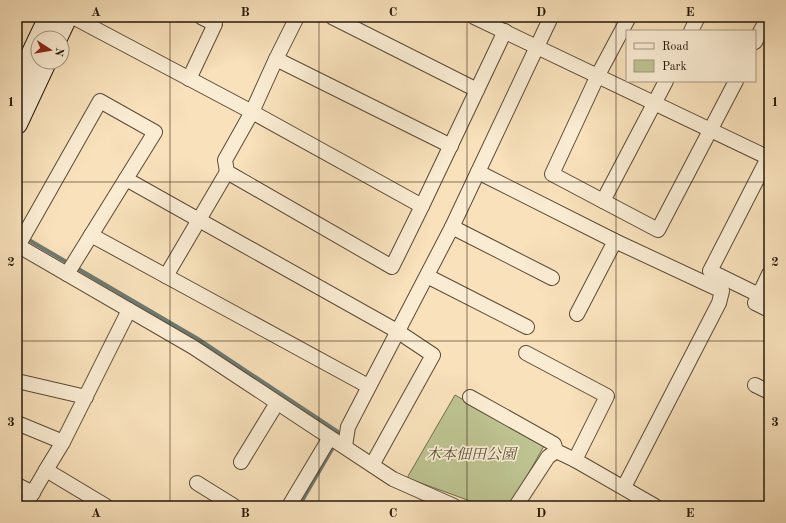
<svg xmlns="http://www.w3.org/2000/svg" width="786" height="523" font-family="'Old Standard TT','Noto Serif JP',serif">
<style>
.green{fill:#bdc391;stroke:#716e4e}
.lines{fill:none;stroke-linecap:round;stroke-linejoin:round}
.stream{stroke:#6e7a71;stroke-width:4}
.street-casing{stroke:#5a4a36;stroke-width:16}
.secondary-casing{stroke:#25180a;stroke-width:22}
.street{stroke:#faecd3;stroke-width:14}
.secondary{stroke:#faecd3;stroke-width:20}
.grid{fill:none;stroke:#25180a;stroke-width:1;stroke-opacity:0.55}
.labels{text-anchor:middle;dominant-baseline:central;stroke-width:3.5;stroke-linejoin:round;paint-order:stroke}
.park-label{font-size:15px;font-style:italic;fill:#5a5439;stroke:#faecd3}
.neatline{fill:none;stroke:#25180a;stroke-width:1.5}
.grid-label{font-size:13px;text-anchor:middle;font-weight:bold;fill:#25180a}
</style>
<rect width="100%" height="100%" fill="#f8e1bb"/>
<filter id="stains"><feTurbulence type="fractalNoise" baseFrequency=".005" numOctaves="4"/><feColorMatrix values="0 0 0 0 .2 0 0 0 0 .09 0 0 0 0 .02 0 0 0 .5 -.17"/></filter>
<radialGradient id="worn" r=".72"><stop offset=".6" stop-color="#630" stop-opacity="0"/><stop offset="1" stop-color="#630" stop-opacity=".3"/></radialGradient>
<polygon class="green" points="455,395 544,446 510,506 484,506 407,478"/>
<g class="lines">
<g class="stream">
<polyline points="17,233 198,339 338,432 337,438"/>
<polyline points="299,506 335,444"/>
</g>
<g class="street-casing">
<g id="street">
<polyline points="73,17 252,112 422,206 505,31"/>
<polyline points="332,17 477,90"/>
<polyline points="474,17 769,158"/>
<polyline points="629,17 598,75 552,174 603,201 666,81"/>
<polyline points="691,31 698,17"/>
<polyline points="755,42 768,17"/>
<polyline points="276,59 297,17"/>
<polyline points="189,79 215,24 201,17"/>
<polyline points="769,156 710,271 759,295 769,274"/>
<polyline points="227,172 166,276 368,386"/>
<polyline points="478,172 615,241 722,291 719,303 624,487"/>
<polyline points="126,179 397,331 433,355 372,465"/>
<polyline points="603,201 658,230 736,81"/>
<polyline points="422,206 392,267 227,172 225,160 252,112 276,59 451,146"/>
<polyline points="452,227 552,278"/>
<polyline points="91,235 166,276"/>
<polyline points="17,245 193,347 393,479 454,506"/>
<polyline points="18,246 100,101 155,132 67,274"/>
<polyline points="427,276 527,327"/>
<polyline points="759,295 755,303 769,310"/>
<polyline points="577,314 615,241"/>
<polyline points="526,353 607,396 575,460"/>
<polyline points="17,381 86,397"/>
<polyline points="755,385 769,392"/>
<polyline points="470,397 554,444 556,451 548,457 516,506"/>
<polyline points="17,423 63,442 129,310"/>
<polyline points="63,442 46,470 106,506"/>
<polyline points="345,446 348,427 452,227 551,17"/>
<polyline points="556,451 575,460 655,506"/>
<polyline points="241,462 277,403"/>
<polyline points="197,483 234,506"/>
<polyline points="17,485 33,493"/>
<polyline points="25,506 46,470"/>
<polyline points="289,506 329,439"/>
</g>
</g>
<g class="secondary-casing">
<g id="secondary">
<polyline points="39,38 49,17"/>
<polyline points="57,38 67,17"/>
<polyline points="17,85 38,40"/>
<polyline points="17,124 46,62"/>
</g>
</g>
<use href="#street" class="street"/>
<use href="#secondary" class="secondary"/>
</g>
<path class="grid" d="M170,17V506M319,17V506M467,17V506M616,17V506M17,182H769M17,341H769"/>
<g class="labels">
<g class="park-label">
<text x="471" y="455">木本佃田公園</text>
</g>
</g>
<rect width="786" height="523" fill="none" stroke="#f8e1bb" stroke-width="44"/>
<rect x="626" y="30" width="130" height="52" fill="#faecd3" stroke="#a59783"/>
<rect x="634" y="43" width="20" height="6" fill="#faecd3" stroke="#a59783"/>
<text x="662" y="50" font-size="12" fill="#25180a">Road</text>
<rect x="634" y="60" width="20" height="12" fill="#bdc391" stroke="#a59783"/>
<text x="662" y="70" font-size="12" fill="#25180a">Park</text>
<g transform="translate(50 50) rotate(102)"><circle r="19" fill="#faecd3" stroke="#a59783"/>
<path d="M0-3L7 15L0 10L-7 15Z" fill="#8f2418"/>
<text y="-6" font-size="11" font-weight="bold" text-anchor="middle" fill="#25180a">N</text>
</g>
<rect x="22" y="22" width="742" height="479" class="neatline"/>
<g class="grid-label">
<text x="96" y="16">A</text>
<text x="245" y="16">B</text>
<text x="393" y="16">C</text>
<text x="541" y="16">D</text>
<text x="690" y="16">E</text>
<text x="11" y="106">1</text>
<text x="775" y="106">1</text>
<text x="11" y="266">2</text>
<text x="775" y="266">2</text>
<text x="11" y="426">3</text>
<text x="775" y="426">3</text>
<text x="96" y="517">A</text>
<text x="245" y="517">B</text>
<text x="393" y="517">C</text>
<text x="541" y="517">D</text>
<text x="690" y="517">E</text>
</g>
<rect width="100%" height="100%" filter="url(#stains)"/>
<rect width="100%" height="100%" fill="url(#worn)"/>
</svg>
